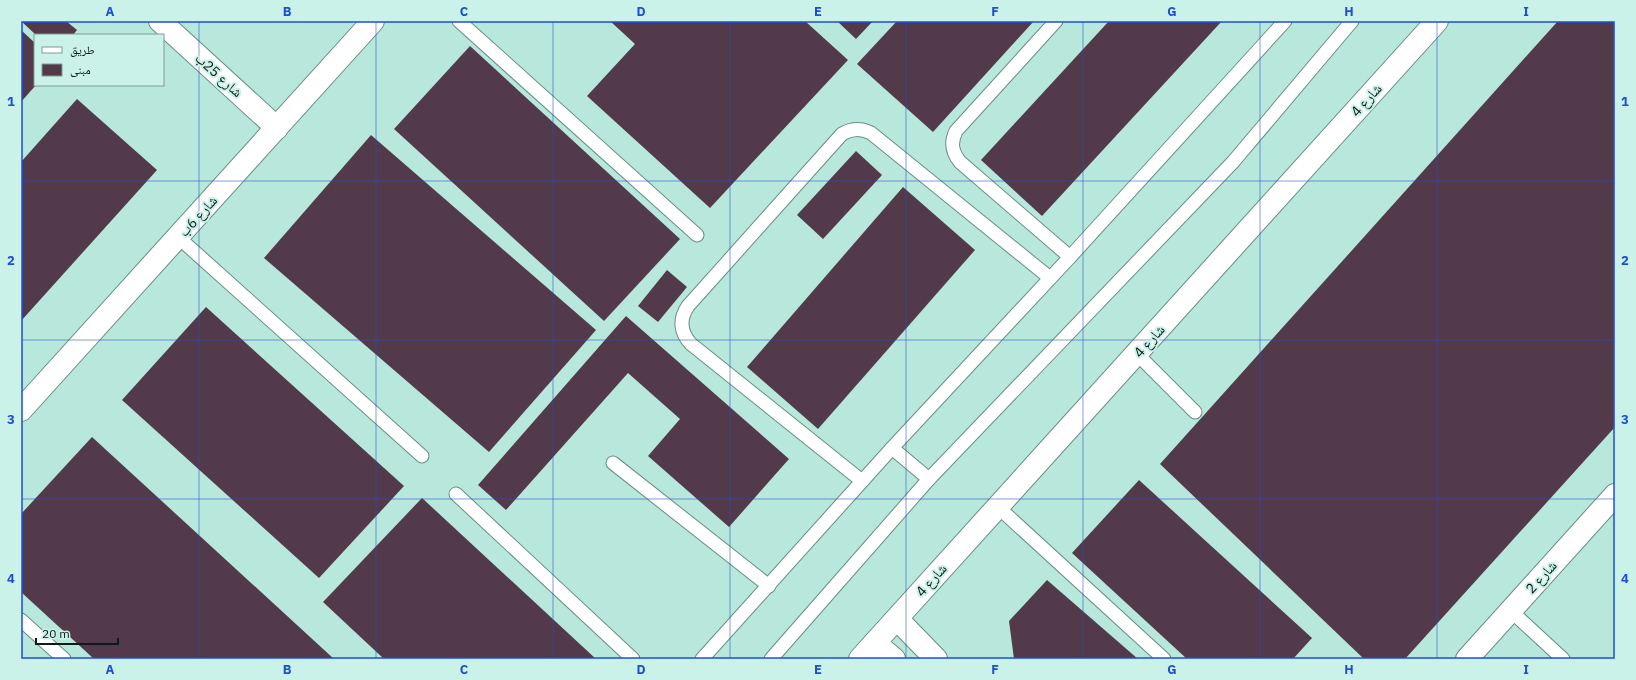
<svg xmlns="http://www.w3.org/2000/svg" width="1636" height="680" font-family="'IBM Plex Sans','Noto Naskh Arabic',sans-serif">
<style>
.built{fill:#b8e8dc;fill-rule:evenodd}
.building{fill:#533a4a}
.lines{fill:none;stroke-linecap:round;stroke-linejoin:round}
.service-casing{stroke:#698d84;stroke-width:15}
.minor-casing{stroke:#698d84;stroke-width:24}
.service{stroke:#fff;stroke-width:13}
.minor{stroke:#fff;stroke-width:22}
.grid{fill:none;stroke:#1d4ed8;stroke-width:1;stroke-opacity:0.55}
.labels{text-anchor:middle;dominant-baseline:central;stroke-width:4;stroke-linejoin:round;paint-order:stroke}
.street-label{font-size:14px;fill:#0c1b17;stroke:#cbf2e8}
.neatline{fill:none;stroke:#1d4ed8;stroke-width:1.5}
.grid-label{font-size:13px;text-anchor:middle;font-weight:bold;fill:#1d4ed8}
</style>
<rect width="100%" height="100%" fill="#cbf2e8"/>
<path class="built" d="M21,21H1615V659H21ZM35,35H163V85H35Z"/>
<g class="building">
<polygon points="21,21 66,21 77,30 73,35 36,35"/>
<polygon points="610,21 805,21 848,60 710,208 587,96 635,44"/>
<polygon points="837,21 873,21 856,39"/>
<polygon points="897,21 1034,21 933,132 857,64"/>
<polygon points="1109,21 1222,21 1042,216 981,160"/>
<polygon points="1558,21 1615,21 1615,427 1405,659 1364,659 1160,464"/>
<polygon points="21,30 35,43 36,85 21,102"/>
<polygon points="470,46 680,239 604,321 394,129"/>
<polygon points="77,99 157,170 21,321 21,162"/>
<polygon points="371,135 596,330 489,452 264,258"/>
<polygon points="856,151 882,175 823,239 797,215"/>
<polygon points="903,187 975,250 818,429 747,367"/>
<polygon points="667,270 687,287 658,322 638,306"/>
<polygon points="206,307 404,486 319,578 122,400"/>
<polygon points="626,316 789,459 729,527 648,456 680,419 628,373 506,510 478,485"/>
<polygon points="92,437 334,659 94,659 21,592 21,514"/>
<polygon points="1139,480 1312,638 1293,659 1187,659 1072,553"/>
<polygon points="422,498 596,659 384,659 323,602"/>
<polygon points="1047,580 1138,659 1014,659 1009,621"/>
</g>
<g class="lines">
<g class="service-casing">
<g id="service">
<polyline points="459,21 697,235"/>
<path d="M1056,21L956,131C950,143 952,152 960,162L1070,257"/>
<polyline points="178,237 422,456"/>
<polyline points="1137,354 1195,412"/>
<polyline points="892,448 929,479"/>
<polyline points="613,463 769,586"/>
<path d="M862,481L691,344C680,332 679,319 688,306L842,134C852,128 861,128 871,133L1050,278"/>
<polyline points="456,494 633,659"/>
<polyline points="998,507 1164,659"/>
<polyline points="1511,611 1563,659"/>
<polyline points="21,620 64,659"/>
<polyline points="702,659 892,448 1070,257 1285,21"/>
<polyline points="771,659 929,479 1233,162 1352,21"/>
</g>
</g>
<g class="minor-casing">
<g id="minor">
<polyline points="160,21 277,128"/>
<polyline points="21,410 373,21"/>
<polyline points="897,619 936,659"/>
<polyline points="875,643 894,659"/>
<polyline points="860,659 1437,21"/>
<polyline points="1467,659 1615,495"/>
</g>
</g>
<use href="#service" class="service"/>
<use href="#minor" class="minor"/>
</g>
<path class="grid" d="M199,21V659M376,21V659M553,21V659M730,21V659M906,21V659M1083,21V659M1260,21V659M1437,21V659M21,181H1615M21,340H1615M21,499H1615"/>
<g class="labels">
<g class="street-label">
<text transform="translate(219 75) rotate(42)">شارع 25ب</text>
<text transform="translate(1366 100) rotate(-48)">شارع 4</text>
<text transform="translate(198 216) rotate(-48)">شارع 6ب</text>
<text transform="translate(1149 341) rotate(-48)">شارع 4</text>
<text transform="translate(1541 577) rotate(-48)">شارع 2</text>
<text transform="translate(931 580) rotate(-48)">شارع 4</text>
</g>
</g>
<rect width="1636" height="680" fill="none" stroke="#cbf2e8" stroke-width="44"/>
<rect x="34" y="34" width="130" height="52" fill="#cbf2e8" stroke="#7f9c94"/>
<rect x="42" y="47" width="20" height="6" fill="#ffffff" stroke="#7f9c94"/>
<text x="70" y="54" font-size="12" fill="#0c1b17">طريق</text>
<rect x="42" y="64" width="20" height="12" fill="#533a4a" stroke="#7f9c94"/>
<text x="70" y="74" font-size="12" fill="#0c1b17">مبنى</text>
<path d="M36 638v6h82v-6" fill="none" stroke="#0c1b17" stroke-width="2"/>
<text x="42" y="638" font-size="12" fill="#0c1b17" stroke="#cbf2e8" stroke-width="3" paint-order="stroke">20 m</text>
<rect x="22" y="22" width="1592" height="636" class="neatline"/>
<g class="grid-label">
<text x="110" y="16">A</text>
<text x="287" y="16">B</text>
<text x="464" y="16">C</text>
<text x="641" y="16">D</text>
<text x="818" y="16">E</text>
<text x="995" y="16">F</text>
<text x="1172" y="16">G</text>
<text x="1349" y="16">H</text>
<text x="1526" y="16">I</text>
<text x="11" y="106">1</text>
<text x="1625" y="106">1</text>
<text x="11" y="265">2</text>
<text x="1625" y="265">2</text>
<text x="11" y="424">3</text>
<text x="1625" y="424">3</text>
<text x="11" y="583">4</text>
<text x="1625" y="583">4</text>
<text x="110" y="674">A</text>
<text x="287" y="674">B</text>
<text x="464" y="674">C</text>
<text x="641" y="674">D</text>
<text x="818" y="674">E</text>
<text x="995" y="674">F</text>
<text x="1172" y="674">G</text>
<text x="1349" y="674">H</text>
<text x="1526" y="674">I</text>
</g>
</svg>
